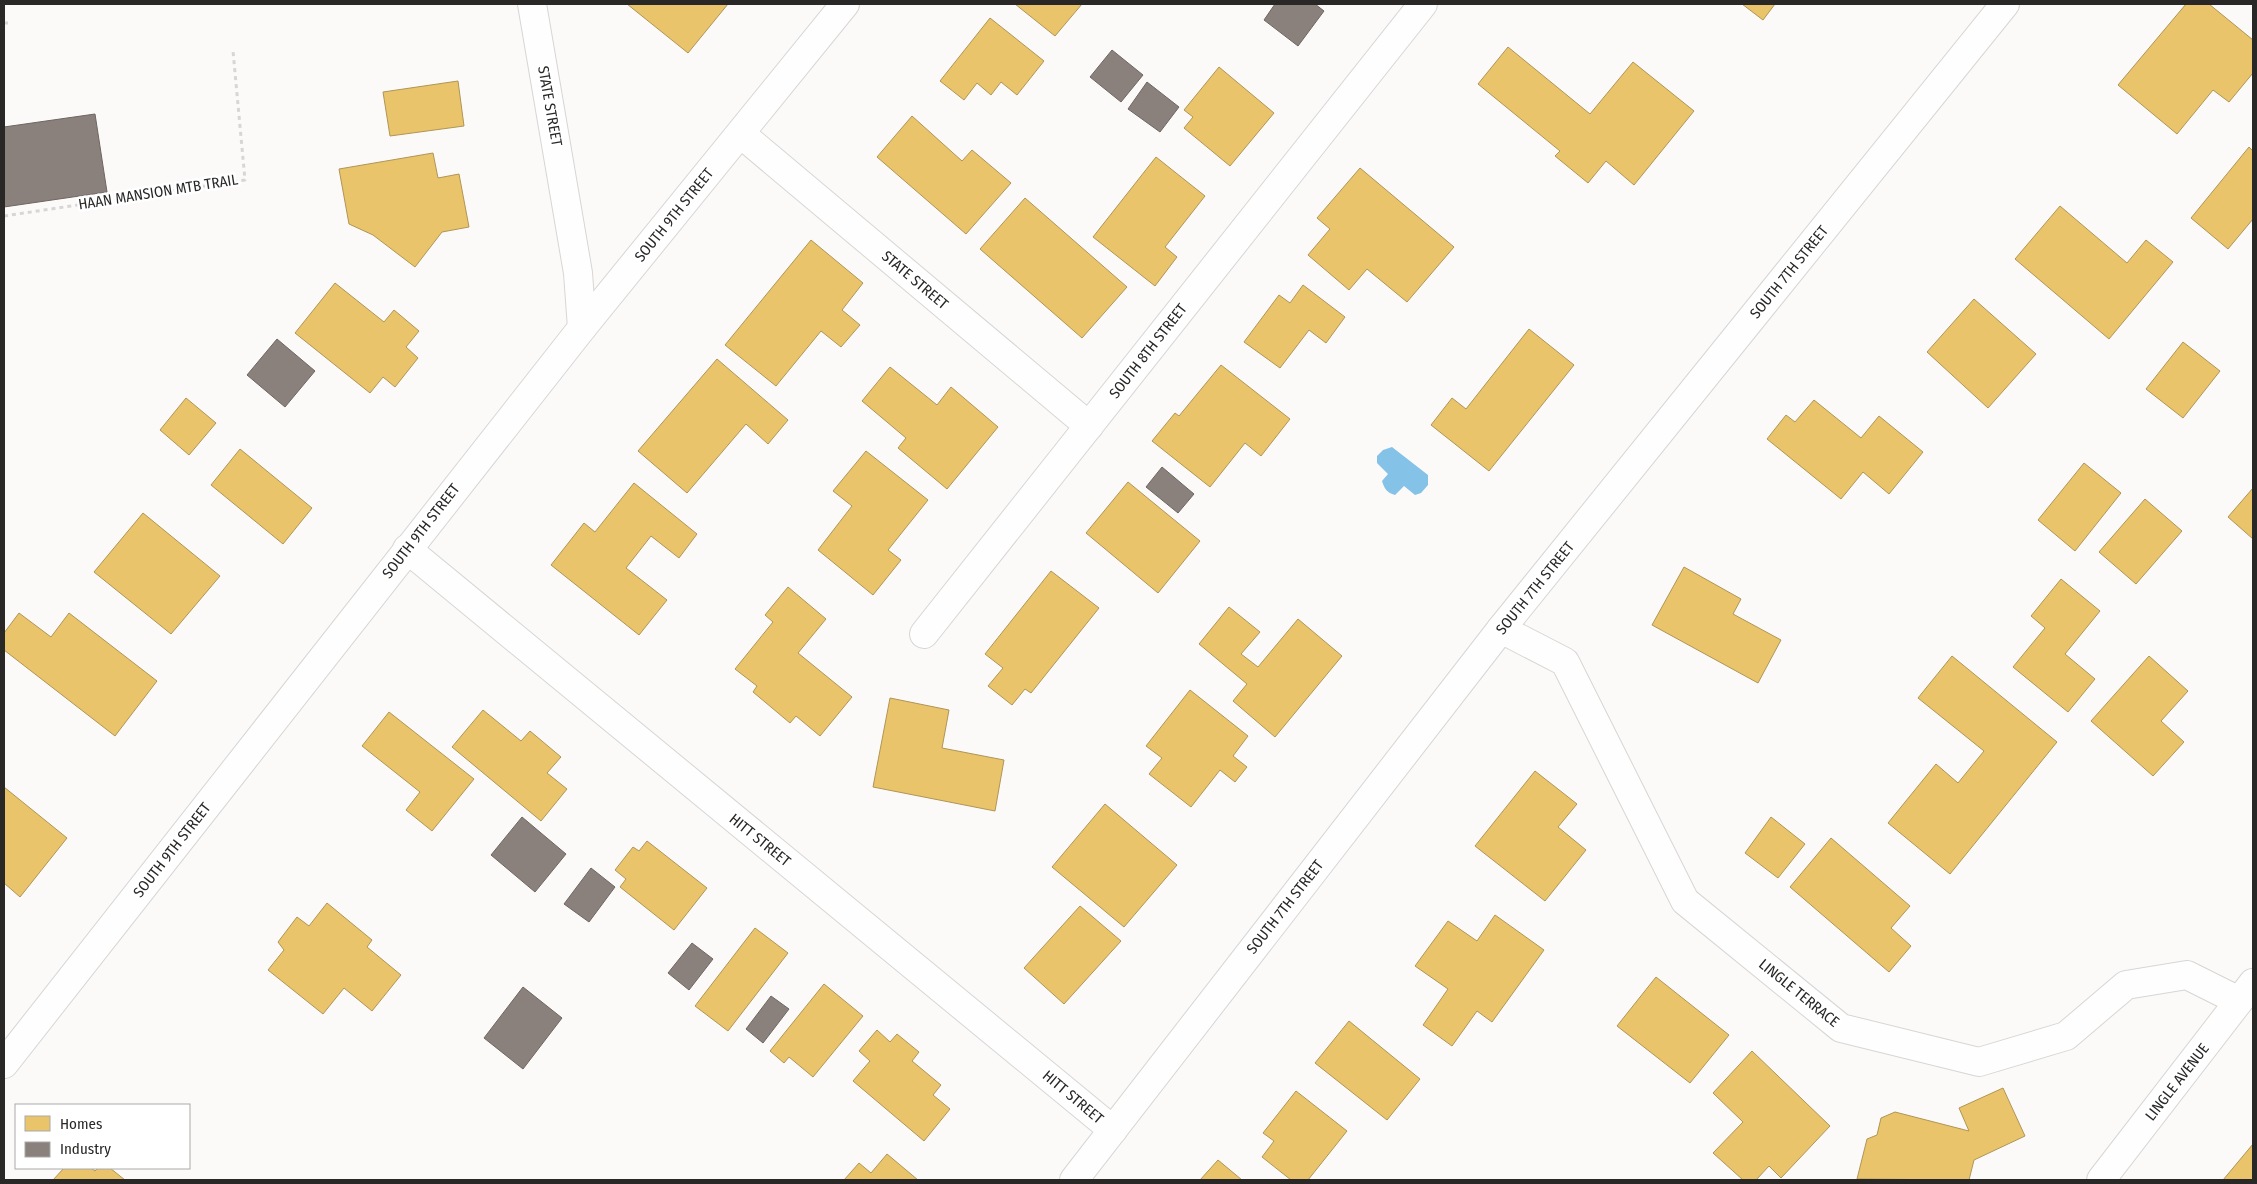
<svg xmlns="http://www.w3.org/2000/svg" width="2257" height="1184" font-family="'Fira Sans Condensed',sans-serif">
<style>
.water{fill:#84c2e8}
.homes{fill:#e9c46a;stroke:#af9556}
.industry{fill:#8a817c;stroke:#6d6662}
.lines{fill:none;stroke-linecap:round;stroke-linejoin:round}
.street-casing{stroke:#d7d6d4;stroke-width:30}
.secondary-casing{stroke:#d7d6d4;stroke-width:30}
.path{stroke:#d7d6d6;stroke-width:3;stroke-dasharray:4 4;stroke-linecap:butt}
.street{stroke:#fffefe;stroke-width:28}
.secondary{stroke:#fffefe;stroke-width:28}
.labels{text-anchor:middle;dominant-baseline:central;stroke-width:5;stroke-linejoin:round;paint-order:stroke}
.street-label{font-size:15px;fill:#292827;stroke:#fff}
</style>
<rect width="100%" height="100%" fill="#fcfaf8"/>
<path class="water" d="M1392,447L1428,475V485L1421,493L1415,495L1404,486L1395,495C1387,493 1384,488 1382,481L1388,474L1377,463V456L1383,450Z"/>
<g class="homes">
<polygon points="627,4 728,4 688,53"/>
<polygon points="1015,4 1082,4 1055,36"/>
<polygon points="1742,4 1775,4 1763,20"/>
<polygon points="2186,4 2209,4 2253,40 2253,73 2229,102 2213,90 2177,134 2118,85"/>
<polygon points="990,18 1044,61 1017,95 1001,82 991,95 977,83 964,100 940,81"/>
<polygon points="1508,47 1590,114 1633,62 1694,111 1634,185 1606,161 1588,183 1555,156 1560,151 1478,84"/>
<polygon points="1219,67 1274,113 1230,166 1184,128 1193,117 1184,110"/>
<polygon points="458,81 464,126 390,136 383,92"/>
<polygon points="912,116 962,161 972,150 1011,183 966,234 877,157"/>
<polygon points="2249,147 2253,151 2253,219 2228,249 2191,218"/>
<polygon points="433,153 438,178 459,174 469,227 442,232 415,267 373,235 349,224 339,169"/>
<polygon points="1156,157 1205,196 1165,247 1177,257 1155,286 1093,237"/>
<polygon points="1360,168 1454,247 1407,302 1367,269 1349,290 1308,255 1330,229 1317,218"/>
<polygon points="1025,198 1127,287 1082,338 980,249"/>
<polygon points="2060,206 2127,263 2146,240 2173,262 2109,339 2015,259"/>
<polygon points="811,240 863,283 842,310 860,325 841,347 821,331 776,386 725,345"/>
<polygon points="335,283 384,322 394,310 419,331 406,347 418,358 395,387 383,377 370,393 295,333"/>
<polygon points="1303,285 1345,317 1326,343 1309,330 1280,368 1244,342 1279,295 1290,303"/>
<polygon points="1974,299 2036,354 1988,408 1927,352"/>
<polygon points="1529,329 1574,365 1489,471 1431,425 1452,398 1466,409"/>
<polygon points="2183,342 2220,371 2183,418 2146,389"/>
<polygon points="717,359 788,420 768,444 746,424 687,493 638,451"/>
<polygon points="1221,365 1290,419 1261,456 1245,443 1210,487 1152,441 1175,413 1179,416"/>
<polygon points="890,367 937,405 951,387 998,427 947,489 898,448 906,438 862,401"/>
<polygon points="186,398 216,423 189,455 160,430"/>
<polygon points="1814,400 1861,438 1879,416 1923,452 1889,494 1863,472 1841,499 1767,439 1786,415 1795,422"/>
<polygon points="240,449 312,508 283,544 211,485"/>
<polygon points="866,451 928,500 888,550 901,560 873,595 818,550 852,506 833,491"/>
<polygon points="2084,463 2121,493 2075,551 2038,520"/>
<polygon points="1128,482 1200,541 1158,593 1086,533"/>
<polygon points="634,483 697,534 679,558 651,536 626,568 667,600 639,635 551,565 584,523 595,532"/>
<polygon points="2253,488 2253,539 2228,517"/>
<polygon points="2145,499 2182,531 2136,584 2099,552"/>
<polygon points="143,513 220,576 171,634 94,572"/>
<polygon points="1684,567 1741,599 1733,614 1781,640 1758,683 1652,625"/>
<polygon points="1051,571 1099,608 1031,693 1025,689 1012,705 988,686 1003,668 985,654"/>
<polygon points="2061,579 2100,611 2065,654 2095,679 2068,712 2013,667 2045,628 2031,616"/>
<polygon points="788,587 826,619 798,653 852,697 820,736 796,716 790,723 753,692 757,686 735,669 773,622 765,615"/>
<polygon points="1229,607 1260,632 1241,654 1258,667 1298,619 1342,656 1275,737 1233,701 1247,684 1199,644"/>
<polygon points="19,613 51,637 69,613 157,681 115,736 4,650 4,633"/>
<polygon points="1952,656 2057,742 1950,874 1888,823 1936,764 1958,783 1984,751 1918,698"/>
<polygon points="2149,656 2188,691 2161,721 2184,742 2153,776 2091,721"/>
<polygon points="1190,690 1248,736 1233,756 1247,767 1235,782 1220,770 1191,807 1149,774 1162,758 1146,746"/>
<polygon points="890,698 949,710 942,748 1004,760 995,811 873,787"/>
<polygon points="483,710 521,741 530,731 561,757 547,773 567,789 541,821 452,747"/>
<polygon points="389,712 474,779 432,831 406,810 420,792 362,746"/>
<polygon points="1535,771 1577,804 1558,827 1586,850 1545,901 1475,846"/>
<polygon points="4,787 67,838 20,897 4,883"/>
<polygon points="1105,804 1177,865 1124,927 1052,867"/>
<polygon points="1771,817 1805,844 1778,878 1745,853"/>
<polygon points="1831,838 1910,906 1891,928 1911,946 1889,972 1790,887"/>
<polygon points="647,841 707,888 674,930 620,887 626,879 615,870 633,847 639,851"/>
<polygon points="327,903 372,940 367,947 401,975 372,1011 344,988 323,1014 268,970 284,950 278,942 297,917 309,926"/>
<polygon points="1080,906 1121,941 1064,1004 1024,968"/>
<polygon points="1495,915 1544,950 1492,1022 1477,1011 1452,1046 1423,1025 1448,989 1415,966 1448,921 1477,941"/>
<polygon points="755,928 788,953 728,1031 695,1006"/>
<polygon points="1656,977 1729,1035 1690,1083 1617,1026"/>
<polygon points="824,984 863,1016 813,1077 789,1057 784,1063 770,1051"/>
<polygon points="1349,1021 1420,1079 1387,1120 1315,1063"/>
<polygon points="877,1030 890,1042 897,1034 919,1052 912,1061 941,1085 933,1095 950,1109 924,1141 853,1081 870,1061 859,1051"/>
<polygon points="1752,1051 1830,1126 1781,1178 1769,1166 1756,1180 1743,1180 1713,1153 1743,1122 1713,1093"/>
<polygon points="2003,1088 2025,1136 1974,1160 1969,1180 1857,1179 1867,1139 1877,1135 1881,1118 1895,1112 1969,1131 1959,1108"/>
<polygon points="1296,1091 1347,1131 1308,1180 1291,1180 1262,1157 1274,1141 1263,1133"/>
<polygon points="2253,1144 2253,1180 2223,1180"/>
<polygon points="887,1154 918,1180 844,1180 859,1163 871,1173"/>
<polygon points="1218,1160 1242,1180 1200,1180"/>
<polygon points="64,1168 91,1168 95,1171 98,1168 110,1168 125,1180 53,1180"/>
</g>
<g class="industry">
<polygon points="1275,4 1315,4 1324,11 1298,46 1264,20"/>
<polygon points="1112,50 1143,75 1121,102 1090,77"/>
<polygon points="1147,82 1179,107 1160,132 1128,109"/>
<polygon points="95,114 107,192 4,207 4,127"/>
<polygon points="277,339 315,371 285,407 247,375"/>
<polygon points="1162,467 1194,494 1178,513 1146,487"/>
<polygon points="522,817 566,854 535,892 491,855"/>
<polygon points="591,868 615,887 589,922 564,904"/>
<polygon points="692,943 713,959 689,990 668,973"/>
<polygon points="523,987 562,1018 523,1069 484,1038"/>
<polygon points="771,996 789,1009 763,1043 746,1029"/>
</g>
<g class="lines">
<g class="street-casing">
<g id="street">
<polyline points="532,4 578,273 582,328"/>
<polyline points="741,134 1089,426"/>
<polyline points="407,549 1113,1130"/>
<polyline points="1501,629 1565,662 1685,901 1841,1028 1979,1062 2066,1036 2126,985 2187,975 2239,1001"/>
<polyline points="924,634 1423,4"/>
<polyline points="1074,1180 1501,629 2005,4"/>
<polyline points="2101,1180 2253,983"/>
</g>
</g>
<g class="secondary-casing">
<polyline id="secondary" points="4,1064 582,328 845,4"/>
</g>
<g class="path">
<polyline points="4,23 11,23"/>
<polyline points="4,216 245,180 233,51"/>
</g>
<use href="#street" class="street"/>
<use href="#secondary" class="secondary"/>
</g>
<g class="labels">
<g class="street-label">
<text transform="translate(550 106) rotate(80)">STATE STREET</text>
<text transform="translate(158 192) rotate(-9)">HAAN MANSION MTB TRAIL</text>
<text transform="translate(674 215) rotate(-51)">SOUTH 9TH STREET</text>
<text transform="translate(1789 272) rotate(-51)">SOUTH 7TH STREET</text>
<text transform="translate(915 280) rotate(40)">STATE STREET</text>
<text transform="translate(1148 351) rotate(-52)">SOUTH 8TH STREET</text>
<text transform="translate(421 531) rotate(-52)">SOUTH 9TH STREET</text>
<text transform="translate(1535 588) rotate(-51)">SOUTH 7TH STREET</text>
<text transform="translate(760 840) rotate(39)">HITT STREET</text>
<text transform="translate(172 850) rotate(-52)">SOUTH 9TH STREET</text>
<text transform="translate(1285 907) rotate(-52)">SOUTH 7TH STREET</text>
<text transform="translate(1799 993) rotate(39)">LINGLE TERRACE</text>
<text transform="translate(2177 1082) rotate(-52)">LINGLE AVENUE</text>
<text transform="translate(1073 1097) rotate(40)">HITT STREET</text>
</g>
</g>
<rect width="2257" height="1184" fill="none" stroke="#292827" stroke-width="10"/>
<rect x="15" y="1104" width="175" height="65" fill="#ffffff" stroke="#a9a9a9"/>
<rect x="25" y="1116" width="25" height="15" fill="#e9c46a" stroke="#a9a9a9"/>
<text x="60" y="1129" font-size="15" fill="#292827">Homes</text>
<rect x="25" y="1142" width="25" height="15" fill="#8a817c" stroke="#a9a9a9"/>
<text x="60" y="1154" font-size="15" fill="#292827">Industry</text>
</svg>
